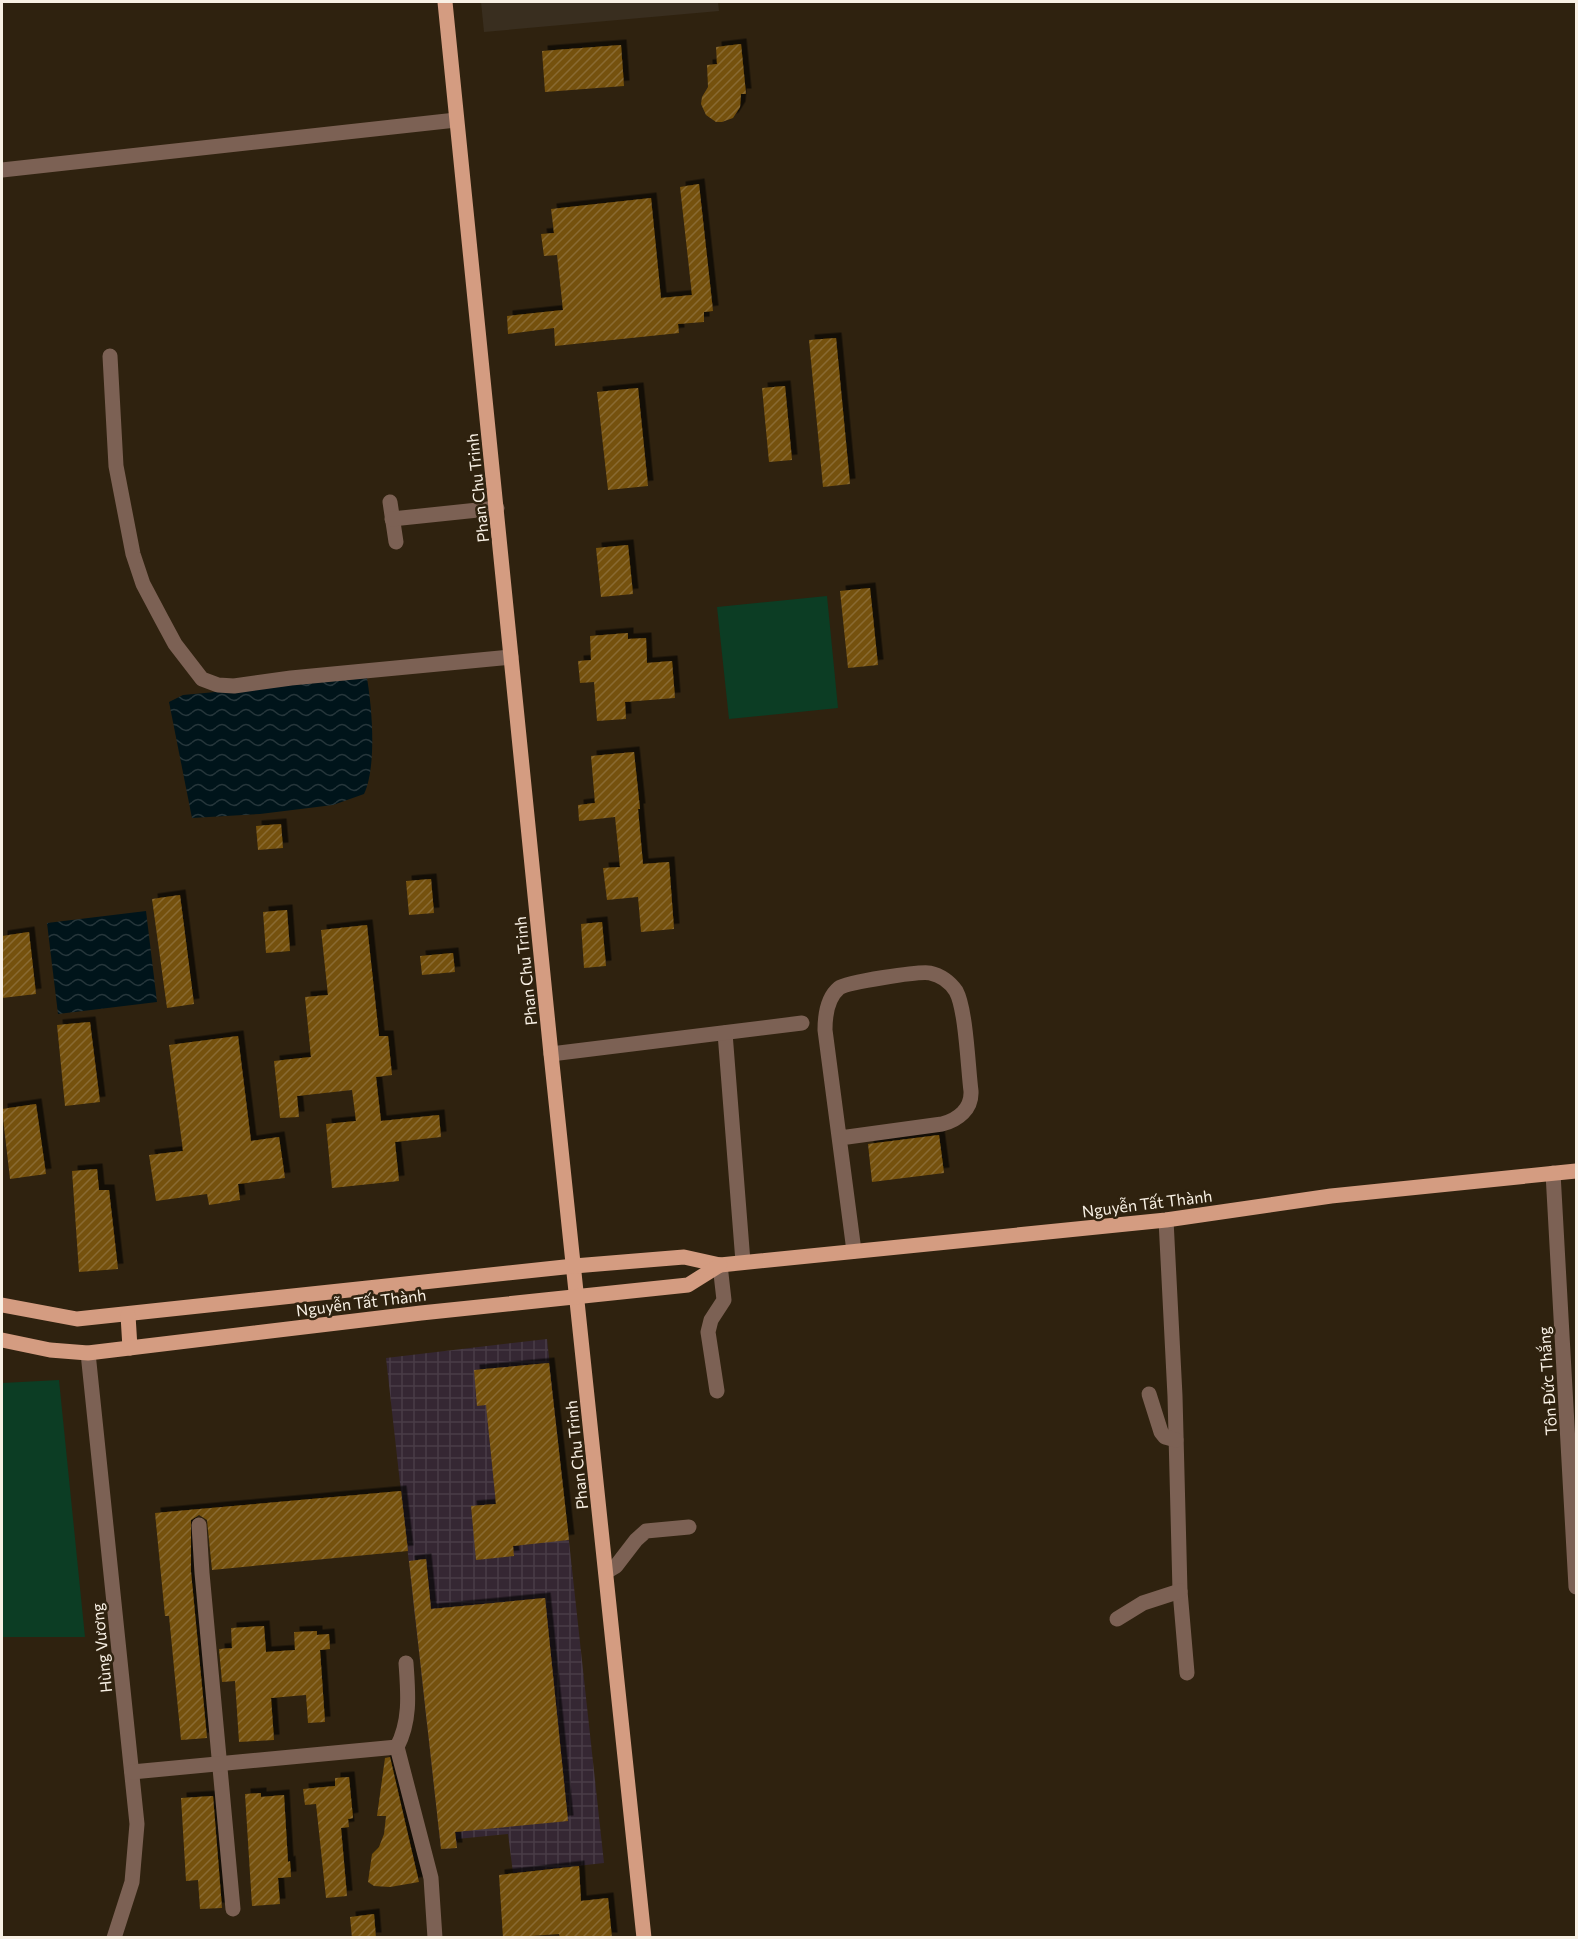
<svg xmlns="http://www.w3.org/2000/svg" width="1578" height="1939" font-family="Commissioner,sans-serif">
<style>
.industrial{fill:url(#industrial-grid)}
.education{fill:#392e1f}
.park{fill:#0c3d24}
.water{fill:url(#water-waves)}
.building{fill:url(#building-hatch);filter:url(#shadow)}
.lines{fill:none;stroke-linecap:round;stroke-linejoin:round}
.minor{stroke:#7c6154;stroke-width:15}
.major{stroke:#d49c81;stroke-width:15}
.labels{text-anchor:middle;dominant-baseline:central;stroke-width:5;stroke-linejoin:round;paint-order:stroke}
.street-label{font-size:16px;fill:#f8f0e4;stroke:#2f220f}
</style>
<defs>
<pattern id="industrial-grid" width="8" height="8" patternUnits="userSpaceOnUse" patternTransform="scale(1.5)"><rect width="8" height="8" fill="#352733"/><path d="M0 4h8M4 0v8" fill="none" stroke="#493c47"/></pattern>
<pattern id="water-waves" width="16" height="10" patternUnits="userSpaceOnUse" patternTransform="scale(1.5)"><rect width="16" height="10" fill="#00141a"/><path d="M0 5q4-4 8 0t8 0" fill="none" stroke="#26363b"/></pattern>
<pattern id="building-hatch" width="6" height="6" patternUnits="userSpaceOnUse" patternTransform="scale(1.5)"><rect width="6" height="6" fill="#75510e"/><path d="M-1 1l2-2M0 6l6-6M5 7l2-2" fill="none" stroke="#896a31"/></pattern>
<filter id="shadow"><feDropShadow dx="5.5" dy="-5.5" stdDeviation="0" flood-color="#0009"/></filter>
</defs>
<rect width="100%" height="100%" fill="#2f220f"/>
<polygon class="industrial" points="547,1339 604,1863 513,1873 508,1834 457,1839 457,1848 441,1849 386,1358"/>
<polygon class="education" points="481,2 718,2 719,11 484,32"/>
<g class="park">
<polygon points="827,596 838,708 729,719 717,607"/>
<polygon points="59,1380 85,1637 2,1637 2,1383"/>
</g>
<g class="water">
<path d="M367,678C372,708 377,766 364,794L333,805L260,814L192,818L169,702L183,695Z"/>
<polygon points="146,911 157,1002 58,1014 47,923"/>
</g>
<g class="building">
<polygon points="741,44 746,94 741,94 740,107 733,118 722,122 716,122 706,115 701,104 702,97 708,87 707,65 717,64 716,47"/>
<polygon points="621,45 624,86 545,92 542,51"/>
<polygon points="699,184 713,311 704,312 704,322 678,324 679,333 555,346 554,328 508,334 507,316 563,310 557,255 544,256 541,234 554,233 551,209 651,198 661,298 692,295 680,187"/>
<polygon points="836,338 850,484 823,487 809,340"/>
<polygon points="785,386 792,460 769,462 762,388"/>
<polygon points="638,388 648,486 608,490 597,392"/>
<polygon points="628,545 633,594 601,597 596,548"/>
<polygon points="870,588 878,665 848,668 840,591"/>
<polygon points="628,633 628,639 646,638 647,663 672,661 675,698 625,702 626,719 597,721 594,682 580,683 578,661 591,660 590,636"/>
<polygon points="634,752 640,809 638,809 643,864 669,862 674,929 641,932 638,897 607,900 603,868 620,867 615,817 579,821 578,805 595,803 591,756"/>
<polygon points="281,824 283,848 258,850 256,826"/>
<polygon points="431,879 434,913 409,915 406,881"/>
<polygon points="180,895 194,1004 167,1008 152,899"/>
<polygon points="287,910 290,951 266,953 263,912"/>
<polygon points="602,922 606,966 584,968 581,924"/>
<polygon points="367,925 379,1036 388,1036 392,1075 376,1077 381,1121 439,1115 441,1137 395,1142 399,1181 332,1188 326,1124 356,1121 352,1090 297,1096 299,1117 280,1118 274,1061 311,1057 305,997 328,995 321,930"/>
<polygon points="29,932 36,994 2,998 2,936"/>
<polygon points="453,953 455,972 422,975 420,956"/>
<polygon points="90,1022 100,1102 65,1106 57,1025"/>
<polygon points="238,1036 251,1141 279,1137 285,1178 238,1184 240,1200 209,1205 207,1194 156,1201 149,1155 183,1151 169,1045"/>
<polygon points="36,1104 46,1174 10,1179 2,1109"/>
<polygon points="939,1135 944,1173 872,1182 868,1144"/>
<polygon points="97,1169 99,1190 109,1190 118,1269 79,1272 72,1171"/>
<polygon points="549,1363 569,1540 513,1546 514,1556 476,1560 471,1506 496,1504 486,1405 477,1406 474,1370"/>
<polygon points="401,1491 408,1551 212,1570 207,1520 199,1515 191,1520 191,1572 207,1738 181,1740 169,1616 165,1616 155,1513"/>
<polygon points="426,1559 431,1609 545,1598 568,1821 455,1832 457,1848 441,1849 409,1561"/>
<polygon points="264,1626 266,1652 295,1650 294,1632 317,1631 317,1635 329,1634 330,1649 320,1650 325,1722 308,1723 306,1695 271,1698 274,1740 239,1742 235,1681 222,1682 219,1649 232,1648 231,1628"/>
<polygon points="390,1757 419,1882 390,1887 374,1886 368,1882 372,1854 379,1847 384,1834 386,1816 377,1816 385,1758"/>
<polygon points="349,1777 353,1818 348,1819 349,1827 341,1828 347,1896 326,1898 316,1804 305,1805 303,1789 335,1786 335,1778"/>
<polygon points="261,1793 261,1797 284,1795 288,1862 290,1861 291,1877 278,1878 280,1904 252,1906 245,1794"/>
<polygon points="213,1796 222,1908 200,1909 198,1880 186,1881 181,1798"/>
<polygon points="579,1866 581,1901 608,1898 612,1938 560,1938 559,1934 503,1938 499,1875"/>
<polygon points="374,1914 376,1938 352,1938 350,1917"/>
</g>
<g class="lines">
<g class="minor">
<polyline points="2,170 456,120"/>
<polyline points="110,356 116,466 133,554 143,584 161,618 175,644 202,679 218,685 234,686 291,678 511,657"/>
<polyline points="390,502 396,542"/>
<polyline points="392,519 497,508"/>
<polyline points="725,1033 743,1262"/>
<polyline points="551,1054 802,1023"/>
<path d="M840,1138L942,1124C958,1120 972,1109 971,1091C968,1068 966,1009 956,991C950,982 940,975 930,973C920,971 847,982 839,988C827,998 825,1015 825,1030L854,1251"/>
<polyline points="1553,1173 1576,1587"/>
<polyline points="1166,1220 1175,1396 1180,1591 1187,1673"/>
<polyline points="88,1353 137,1824 132,1882 114,1938"/>
<polyline points="717,1391 708,1332 711,1320 724,1300 720,1265"/>
<polyline points="1149,1394 1161,1432 1165,1437 1176,1440"/>
<polyline points="199,1525 202,1573 233,1909"/>
<polyline points="606,1572 616,1566 636,1540 646,1531 689,1527"/>
<polyline points="1117,1619 1143,1603 1180,1591"/>
<path d="M406,1663C408,1692 411,1720 397,1747L431,1878L435,1938"/>
<polyline points="132,1772 397,1747"/>
</g>
<g class="major">
<polyline points="445,2 551,1054 644,1938"/>
<polyline points="2,1305 77,1319 574,1266 684,1257 720,1265 1166,1220 1331,1196 1576,1171"/>
<polyline points="128,1315 130,1348"/>
<polyline points="2,1340 50,1350 88,1353 421,1313 688,1285 720,1265"/>
</g>
</g>
<g class="labels">
<g class="street-label">
<text transform="translate(477 488) rotate(-96)">Phan Chu Trinh</text>
<text transform="translate(525 971) rotate(-96)">Phan Chu Trinh</text>
<text transform="translate(1147 1203) rotate(-7)">Nguyễn Tất Thành</text>
<text transform="translate(361 1302) rotate(-7)">Nguyễn Tất Thành</text>
<text transform="translate(1547 1381) rotate(-94)">Tôn Đức Thắng</text>
<text transform="translate(576 1455) rotate(-96)">Phan Chu Trinh</text>
<text transform="translate(101 1648) rotate(-96)">Hùng Vương</text>
</g>
</g>
<rect width="1578" height="1939" fill="none" stroke="#f8f0e4" stroke-width="6"/>
</svg>
